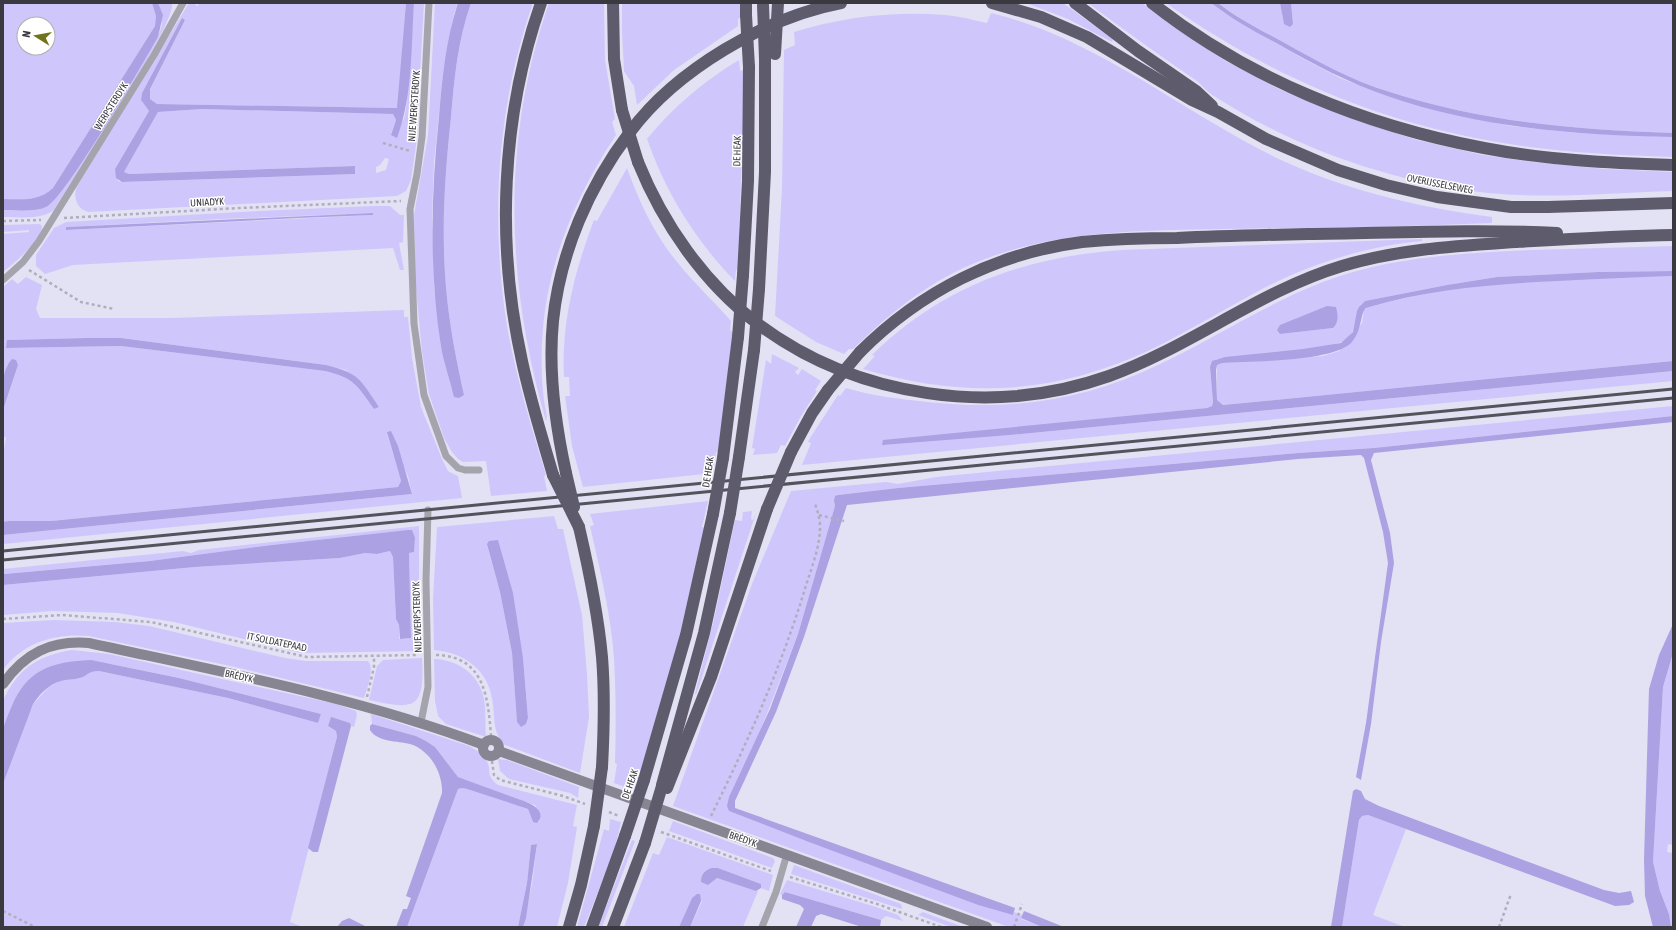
<svg xmlns="http://www.w3.org/2000/svg" width="1676" height="930" font-family="'Asap Condensed',sans-serif">
<style>
.green{fill:#cfc7fc;fill-rule:evenodd}
.water{fill:#aca1e2}
.lines{fill:none;stroke-linecap:round;stroke-linejoin:round}
.path{stroke:#b0aebd;stroke-width:2.5;stroke-dasharray:3 3;stroke-linecap:butt}
.lane{stroke:#a5a4ac;stroke-width:7}
.secondary{stroke:#868591;stroke-width:10}
.highway{stroke:#5e5c6c;stroke-width:12}
.rail{stroke:#54535c;stroke-width:3}
.highway-bridge{stroke:#5e5c6c;stroke-width:12}
.labels{text-anchor:middle;dominant-baseline:central;stroke-width:3;stroke-linejoin:round;paint-order:stroke}
.street-label{font-size:10px;fill:#3a3940;stroke:#fff}
</style>
<rect width="100%" height="100%" fill="#e3e1f4"/>
<g class="green">
<path d="M3,3H152L156,16L155,26L53,188C38,202 22,199 3,199ZM24,24H48V48H24Z"/>
<path d="M158,3H172C177,23 71,182 54,210C42,220 18,217 3,217V210L45,208L72,177L158,37L162,25Z"/>
<path d="M189,3H194L197,6L200,3H406L398,108L157,104L150,99V89L185,20L182,18L142,93L141,100L149,111L115,169L118,181L122,182L355,174V166L129,174L124,172L158,112L202,109L393,114L396,120L391,134L404,119L406,108L414,3H424L416,145L411,180L406,191L397,196L88,212C76,208 73,197 77,186ZM385,158L389,159L386,170L376,173V167L380,165Z"/>
<path d="M435,3H458L454,14L443,75L434,162L432,217L434,287L441,348L464,395C456,359 449,323 446,287C441,230 445,173 451,117C454,79 458,39 471,3H533C497,105 490,219 507,326C516,377 531,426 546,475L544,476L547,491L491,496L486,461L463,462L458,459L452,452L444,438L429,394L422,352L415,278L414,215L428,136Z"/>
<path d="M549,3H604L605,60L615,119L612,122L616,135C574,198 545,268 542,344C541,363 542,383 544,401C545,407 548,417 546,421C506,283 501,140 549,3Z"/>
<polygon points="622,3 740,3 741,17 738,19 738,26 674,70 637,105 634,86 624,71 622,32"/>
<polygon points="1026,3 1063,3 1113,39 1112,42 1068,19"/>
<path d="M1088,3H1142L1224,60L1279,89L1361,122L1417,140L1483,155L1533,162L1605,169L1673,172V191C1612,193 1549,199 1488,193C1391,182 1296,149 1214,96C1207,92 1203,86 1197,81C1160,56 1124,30 1088,3Z"/>
<path d="M1166,3H1211L1223,12L1300,57L1340,78L1387,96L1450,113L1511,126L1577,133L1673,137V157C1610,155 1548,152 1486,140C1370,119 1262,71 1166,3Z"/>
<path d="M1218,3H1280L1284,24H1293L1291,3H1673V133C1576,130 1483,122 1390,92C1352,81 1317,61 1283,42C1261,30 1238,19 1218,3Z"/>
<path d="M991,13C1090,37 1170,102 1259,149C1331,187 1411,206 1492,217V223C1430,225 1368,228 1306,228C1261,228 1216,229 1171,230C1101,232 1034,237 970,265C924,285 888,315 853,349H849L844,354L816,342L775,316L782,188L784,50L795,45L794,32C843,17 894,11 945,15C959,16 973,20 987,23Z"/>
<path d="M739,60L740,71L743,70L744,145L742,149L738,271L736,269L735,281C695,240 666,193 647,139C673,107 704,81 739,60Z"/>
<path d="M627,168C636,193 648,221 663,243C682,272 708,295 731,321L730,330L736,335L718,452H716L713,473L583,487L572,446L565,396H570L569,377H564C561,323 575,270 594,220L597,221Z"/>
<path d="M373,206H390L400,215H404L403,242L399,243L404,270H400L393,248L73,265L45,274L36,266V255L54,228L66,222L240,212ZM373,213V215L67,230L66,227L220,219Z"/>
<path d="M40,224L42,226C42,240 14,263 3,272V234L29,232V230L3,232V225Z"/>
<path d="M1422,239V241C1368,246 1313,263 1264,288C1226,308 1189,331 1150,350C1053,395 965,399 863,369L875,356L872,355C943,286 1024,257 1122,250Z"/>
<path d="M1673,246V271L1598,272L1497,277L1447,285L1365,301C1352,311 1360,328 1347,339C1333,351 1241,355 1217,359L1210,367L1213,402L1212,406L1207,408L882,441L1010,435L1673,371V381L802,465L811,443L808,442L810,438L838,395L840,396L846,388C873,396 900,399 927,402C1009,411 1083,401 1158,365C1220,336 1277,296 1343,275C1404,256 1468,253 1531,250C1578,249 1626,247 1673,246ZM1337,312V320L1333,328L1280,334Z"/>
<path d="M1673,276V361L1223,405L1217,400V365L1222,363L1323,356L1339,351L1362,323L1364,310L1366,308C1466,279 1570,278 1673,276Z"/>
<path d="M26,277L42,285L36,309L40,318H172L404,310V317H408L412,358L421,407L442,459L448,471L458,476L462,498L3,544V535L412,494L408,476L387,433L401,481L398,487L51,521L3,522V455L6,437H3V410L18,365H7L3,383V287L12,279L18,284ZM86,338H121L326,365L346,370L379,407L374,409C357,385 354,378 325,371L121,346L6,348L8,340Z"/>
<polygon points="772,354 799,368 795,372 798,375 802,369 821,381 815,390 817,391 800,418 785,446 781,445 777,453 753,455 755,449 752,448 766,360 771,364"/>
<polygon points="1673,406 1673,416 1374,448 1298,453 898,488 838,495 834,501 835,506 798,634 729,811 978,905 1013,915 1014,912 1022,915 1021,919 1042,927 1009,927 673,806 752,584 791,491 886,482 898,484 936,477"/>
<path d="M708,501L702,527L705,528L683,632L642,772H639L633,790L614,783L617,764L615,763C616,728 616,693 614,659C611,614 600,570 590,526L594,525L590,514Z"/>
<polygon points="752,511 751,519 753,520 756,513 696,695 695,694 714,619 735,520 742,521 743,512"/>
<path d="M554,516L558,529H563L582,615L587,674L589,717L580,773L505,745C493,734 495,720 493,705C490,671 466,653 434,650L433,599L437,527ZM487,545L523,658L528,718L526,724L517,722L512,653L500,592Z"/>
<polygon points="419,526 419,583 422,651 301,653 174,622 118,613 52,611 3,615 3,585 195,567 340,558 365,553 377,554 390,551 393,557 396,619 399,625 399,639 411,638 409,553 414,552 415,538 401,531 272,545 150,561 3,574 3,569 183,551 191,553 199,550"/>
<path d="M54,620L115,622L149,626L285,658L306,661H368C375,669 367,688 364,698L235,667L89,636C56,633 23,642 3,670V623Z"/>
<path d="M72,650L109,654L336,704L356,711L357,715L354,727L351,726L350,723L331,718L328,726L336,731L337,737L290,922L303,927H3V784L26,720L33,704L49,687L60,681L81,678L90,671H99L228,698L318,723L321,714L179,678L111,664L78,661L10,712L3,730C3,722 2,711 3,703C4,696 9,689 13,683C28,662 47,654 72,650Z"/>
<polygon points="1673,653 1673,845 1668,844 1667,852 1673,853 1673,927 1671,927 1669,914 1660,891 1653,862 1663,687"/>
<path d="M422,658C425,710 414,710 369,700L377,666L383,660Z"/>
<path d="M434,659C457,659 480,675 484,699C486,711 485,725 486,737L446,724L438,716L435,701Z"/>
<path d="M371,714L469,746C476,750 483,754 486,760C493,771 484,774 498,785L577,805L573,826L577,827L568,883L557,927H523L532,884L537,844L531,845L527,883L518,927H407L458,789L462,788L467,789L528,809L533,822H539L540,813L535,805L458,777L435,747L426,741L416,736L372,724Z"/>
<polygon points="498,759 507,760 579,787 578,798 570,793 509,779 500,771"/>
<polygon points="1368,815 1406,829 1373,915 1405,927 1342,927 1359,820 1362,816"/>
<polygon points="610,819 621,822 614,852 584,927 577,927 604,829 609,831"/>
<polygon points="673,821 773,858 775,861 772,868 669,831"/>
<polygon points="667,837 773,875 769,891 761,888 761,884 718,868 710,883 717,878 758,891 743,927 690,927 702,901 692,898 679,927 624,927 653,853 659,855"/>
<polygon points="632,840 635,841 602,927 598,927"/>
<polygon points="794,865 901,904 902,909 791,874"/>
<polygon points="787,880 876,907 898,915 903,921 886,916 881,920 785,892 782,895 780,894"/>
<polygon points="923,912 963,927 951,927 918,915"/>
</g>
<g class="water">
<path d="M152,3H158L163,15L158,37C143,63 65,199 46,207C36,212 14,210 3,210V199C22,199 38,202 53,188L155,26L156,16Z"/>
<path d="M406,3H414C411,48 413,95 397,138L391,135L396,120L393,114L202,109L158,112L124,172L129,174L355,166V174L122,182L116,178L115,169L149,111L141,100L142,93L182,18L185,20L150,89V99L157,104L397,108Z"/>
<path d="M458,3H471C458,39 454,79 451,117C445,173 441,230 446,287C449,323 456,359 464,395L459,398L454,397C450,380 444,363 441,347C429,271 431,193 439,117C442,79 446,39 458,3Z"/>
<path d="M1211,3H1218C1238,19 1261,30 1283,42C1317,61 1352,81 1390,92C1483,122 1576,130 1673,133V137C1577,135 1479,128 1387,96C1349,83 1313,64 1278,44C1255,32 1232,19 1211,3Z"/>
<polygon points="1280,3 1291,3 1293,24 1290,27 1284,24"/>
<polygon points="373,213 373,215 297,218 66,230 66,227"/>
<path d="M1673,271V276C1634,277 1596,279 1558,281C1493,284 1429,289 1366,308C1360,313 1362,332 1351,343C1331,362 1251,361 1222,363L1217,365L1216,370L1217,400L1223,405L1673,361V371L1010,435L882,445L883,440L1207,408L1212,406L1213,402L1210,367L1212,361L1225,357L1303,349L1341,343L1353,332L1357,311L1359,307L1365,301L1447,285L1497,277L1598,272Z"/>
<path d="M1327,306L1336,307C1338,315 1339,322 1333,328L1280,334L1277,330L1280,325Z"/>
<path d="M86,338H121L326,365C359,373 360,379 379,407L374,409C357,385 354,378 325,371L121,346L6,348L7,340Z"/>
<path d="M12,359L16,360L18,365L3,410C3,393 0,372 12,359Z"/>
<polygon points="1673,416 1673,422 1374,453 1371,460 1390,533 1394,563 1381,642 1371,724 1361,780 1356,777 1366,723 1388,563 1383,532 1364,458 1361,455 1298,459 847,505 804,637 776,712 735,801 735,808 1015,908 1013,915 978,905 809,842 729,811 727,806 729,797 770,709 798,634 835,506 834,501 835,496 838,495 898,488 1298,453 1374,448"/>
<polygon points="391,431 398,446 412,494 3,535 3,522 9,521 51,521 398,487 401,481 387,432"/>
<polygon points="408,530 412,530 415,538 414,552 409,553 411,638 400,639 399,625 396,619 393,557 390,551 377,554 365,553 340,558 195,567 3,585 4,574 150,561 272,545"/>
<polygon points="498,540 513,593 523,658 528,718 526,724 521,727 517,722 512,653 500,592 487,544 489,541"/>
<polygon points="1673,624 1673,653 1663,687 1653,862 1660,891 1669,914 1671,927 1653,927 1645,896 1644,860 1649,689 1659,655"/>
<path d="M91,660L179,678L321,714L318,723L228,698L99,671C87,671 88,676 80,678C74,680 67,679 61,681C49,684 40,694 33,704L3,784C3,767 1,748 3,731C4,724 8,715 11,708C27,669 51,662 91,660Z"/>
<polygon points="331,717 350,723 351,726 318,852 313,852 308,848 337,737 336,731 328,726"/>
<path d="M372,724L416,736L426,741L435,747L458,777L524,801C534,805 547,812 537,823L533,822L528,809L467,789L462,788L458,789L407,927H396L403,909H407L411,898L406,896L442,793C443,773 430,750 410,744C398,741 377,742 370,730V726Z"/>
<polygon points="1356,789 1361,791 1365,799 1379,806 1604,890 1619,893 1631,891 1634,902 1629,905 1615,906 1368,815 1362,816 1359,820 1342,927 1331,927 1353,791"/>
<polygon points="537,844 526,918 523,927 518,927 527,883 531,845"/>
<path d="M712,868H718L761,884V888L756,891L717,878L708,885L701,882C701,874 705,870 712,868Z"/>
<polygon points="785,892 881,920 880,927 862,927 821,914 816,916 811,927 796,927 804,909 800,905 782,899 782,895"/>
<polygon points="697,894 700,894 701,901 690,927 679,927 692,898"/>
<polygon points="1024,911 1064,927 1042,927 1021,918"/>
<polygon points="349,918 367,927 337,927 342,921"/>
</g>
<g class="lines">
<g class="path">
<polyline points="383,143 410,151"/>
<polyline points="64,218 239,208 401,201"/>
<polyline points="3,221 41,220"/>
<polyline points="29,270 81,302 114,309"/>
<polyline points="819,515 844,521"/>
<polyline points="3,619 62,615 151,622 307,657 417,655"/>
<path d="M436,655C485,656 488,698 491,736"/>
<polyline points="367,697 374,667 374,656"/>
<polyline points="492,761 494,775 500,780 563,796 585,804"/>
<polyline points="609,812 619,816"/>
<path d="M711,816C747,743 780,670 804,592C810,571 820,549 820,527C820,519 818,512 815,504"/>
<polyline points="661,832 771,871"/>
<polyline points="790,877 877,904 941,927"/>
<polyline points="3,911 35,927"/>
<polyline points="1014,927 1022,904"/>
<polyline points="1499,927 1511,894"/>
</g>
<g class="lane">
<polyline points="429,3 422,137 417,174 410,209 414,324 424,395 446,456 458,468 465,470 479,470"/>
<polyline points="3,280 23,262 39,241 154,55 183,3"/>
<polyline points="421,722 428,687 426,580 428,510"/>
<polyline points="762,927 776,892 787,854"/>
</g>
<g class="secondary">
<path d="M3,684C25,653 51,640 89,643C222,672 356,697 484,745"/>
<circle cx="491" cy="748" r="8"/>
<polyline points="499,751 987,927"/>
</g>
<g class="highway">
<path d="M541,3C501,117 496,244 522,361C530,399 542,437 553,475"/>
<polyline points="613,3 614,59 622,110"/>
<polyline points="746,3 746,15"/>
<polyline points="992,3 1041,17 1087,37 1192,100 1218,112 1266,139 1338,170 1386,185 1437,197 1511,207 1548,207 1673,203"/>
<polyline points="1075,3 1138,51 1196,91 1212,106"/>
<path d="M1152,3C1247,78 1365,126 1484,148C1546,160 1610,163 1673,165"/>
<path d="M638,162C663,224 704,283 758,324C857,398 994,417 1109,376C1190,347 1259,291 1342,266C1399,249 1456,246 1515,242C1568,239 1620,236 1673,235"/>
<polyline points="743,275 748,181 749,67"/>
<polyline points="759,289 765,172 765,59"/>
<path d="M860,352C921,291 997,253 1082,242C1113,239 1145,238 1177,238C1221,236 1264,235 1308,234C1391,233 1474,229 1557,233"/>
<polyline points="791,452 812,413 828,390"/>
<polyline points="739,457 754,350"/>
<polyline points="723,458 738,337"/>
<path d="M566,473C555,423 548,372 553,321C560,253 589,186 630,132C676,70 766,17 841,3"/>
<path d="M579,527C589,570 598,613 602,657C605,694 604,730 602,767"/>
<polyline points="644,780 686,635 713,514"/>
<polyline points="662,785 704,633 730,513"/>
<polyline points="667,788 711,677 767,509"/>
<polyline points="569,927 581,885 594,826"/>
<polyline points="592,927 625,836"/>
<polyline points="613,927 645,843"/>
</g>
<g class="rail">
<polyline points="3,551 1673,389"/>
<polyline points="3,560 1673,398"/>
</g>
<g class="highway-bridge">
<polyline points="763,5 765,59"/>
<polyline points="746,15 749,67"/>
<polyline points="775,54 778,3"/>
<polyline points="622,110 638,162"/>
<polyline points="738,337 743,275"/>
<polyline points="754,350 759,289"/>
<polyline points="828,390 860,352"/>
<polyline points="566,473 574,507"/>
<polyline points="553,475 579,527"/>
<polyline points="767,509 791,452"/>
<polyline points="730,513 739,457"/>
<polyline points="713,514 723,458"/>
<polyline points="594,826 602,767"/>
<polyline points="625,836 644,780"/>
<polyline points="645,843 662,786"/>
</g>
</g>
<g class="labels">
<g class="street-label">
<text transform="translate(111 106) rotate(-58)">WERPSTERDYK</text>
<text transform="translate(414 106) rotate(-86)">NIJE WERPSTERDYK</text>
<text transform="translate(737 151) rotate(-89)">DE HEAK</text>
<text transform="translate(1440 184) rotate(11)">OVERIJSSELSEWEG</text>
<text transform="translate(207 202) rotate(-3)">UNIADYK</text>
<text transform="translate(708 472) rotate(-81)">DE HEAK</text>
<text transform="translate(417 617) rotate(-92)">NIJE WERPSTERDYK</text>
<text transform="translate(277 642) rotate(12)">IT SOLDATEPAAD</text>
<text transform="translate(239 676) rotate(13)">BRÉDYK</text>
<text transform="translate(630 784) rotate(-71)">DE HEAK</text>
<text transform="translate(743 839) rotate(19)">BRÉDYK</text>
</g>
</g>
<rect width="1676" height="930" fill="none" stroke="#3a3940" stroke-width="8"/>
<g transform="translate(36 36) rotate(281)"><circle r="19" fill="#ffffff" stroke="#b0b0b3"/>
<path d="M0-3L7 15L0 10L-7 15Z" fill="#6f7319"/>
<text y="-6" font-size="11" font-weight="bold" text-anchor="middle" fill="#3a3940">N</text>
</g>
</svg>
